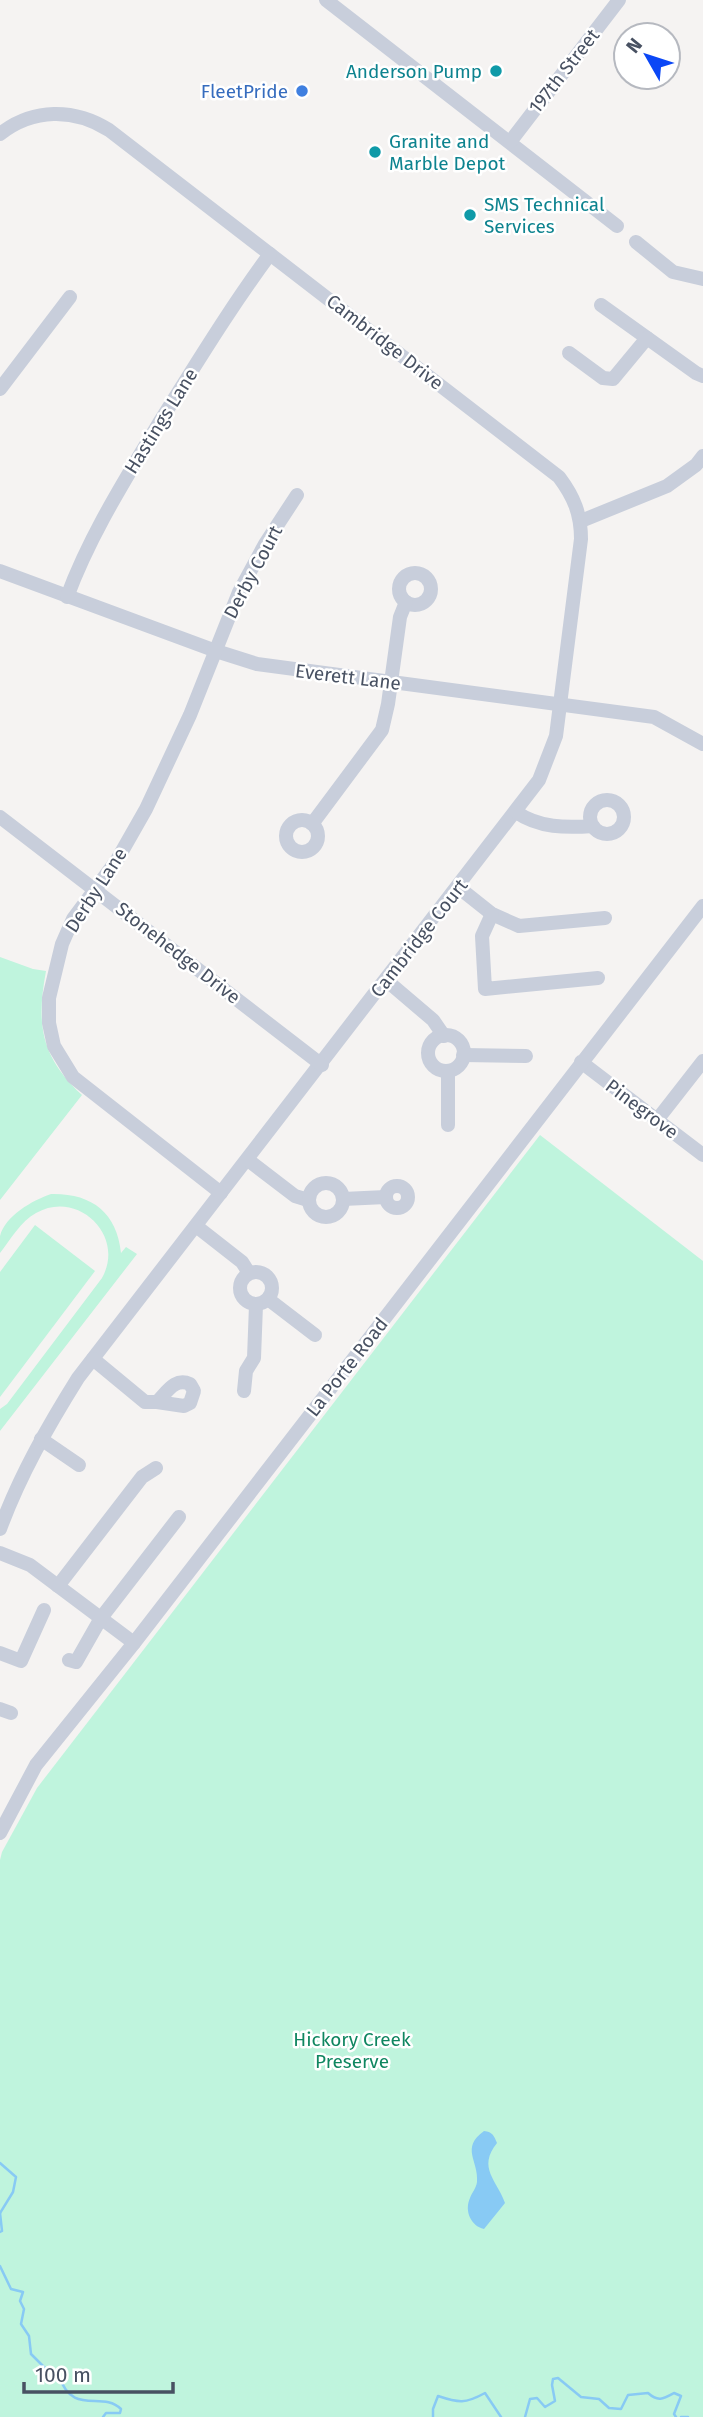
<svg xmlns="http://www.w3.org/2000/svg" width="703" height="2417" font-family="'Fira Sans',sans-serif">
<style>
.green{fill:#bff4dd}
.water{fill:#88caf4}
.lines{fill:none;stroke-linecap:round;stroke-linejoin:round}
.stream{stroke:#88caf4;stroke-width:2.5}
.minor{stroke:#c8cedb;stroke-width:14}
.culture-dot{fill:#0f9aa8;stroke:#fff;stroke-width:2.5}
.shop-dot{fill:#3f7fe0;stroke:#fff;stroke-width:2.5}
.labels{text-anchor:middle;dominant-baseline:central;stroke-width:5;stroke-linejoin:round;paint-order:stroke}
.culture-label{font-size:19px;fill:#0d838f;stroke:#fff;text-anchor:start}
.street-label{font-size:19px;fill:#485162;stroke:#fff}
.shop-label{font-size:19px;fill:#366cbe;stroke:#fff;text-anchor:end}
.park-label{font-size:19px;fill:#0f8660;stroke:#fff}
</style>
<rect width="100%" height="100%" fill="#f5f3f2"/>
<g class="green">
<path d="M0,957L33,969L46,971C36,1025 41,1057 82,1095L0,1200Z"/>
<polygon points="540,1135 703,1261 703,2417 0,2417 0,1860 2,1852 37,1788"/>
<path d="M51,1194C91,1193 117,1212 121,1253L126,1247L137,1254L0,1431V1409L7,1404L102,1278C126,1235 77,1189 36,1213C21,1221 10,1240 0,1253C0,1248 0,1241 0,1236C5,1216 33,1200 51,1194Z"/>
<polygon points="35,1225 95,1271 0,1397 0,1272"/>
</g>
<path class="water" d="M484,2131C493,2132 494,2136 497,2143C477,2168 497,2180 505,2203L484,2229C471,2226 464,2211 470,2198C472,2192 476,2189 477,2182C479,2161 460,2148 484,2131Z"/>
<g class="lines">
<g class="stream">
<polyline points="0,2163 16,2177 13,2192 0,2213"/>
<polyline points="0,2213 2,2231 0,2232"/>
<path d="M0,2266L11,2289L23,2292L20,2301L24,2309L21,2324L29,2336L31,2354L46,2369L59,2376C73,2417 102,2390 121,2409L120,2413H106L103,2417"/>
<path d="M433,2417V2409L438,2396C459,2403 465,2404 485,2393L501,2417"/>
<path d="M525,2417L530,2399L537,2398L545,2407L555,2401L552,2385L553,2379L558,2378L581,2397L599,2399L609,2408L621,2409L628,2395L648,2393C658,2402 663,2399 674,2393L681,2396L674,2414L676,2417"/>
<polyline points="681,2417 688,2417"/>
</g>
<g class="minor">
<polyline points="326,0 617,226"/>
<path d="M0,134C33,108 74,108 109,130L559,477C574,497 581,514 581,539L556,736L539,780L78,1378C48,1426 20,1475 0,1529"/>
<polyline points="510,142 619,0"/>
<polyline points="636,242 673,272 703,279"/>
<polyline points="601,305 696,373 703,376"/>
<polyline points="569,353 603,378 613,379 647,338"/>
<polyline points="0,389 70,297"/>
<polyline points="581,521 667,486 696,465 703,456"/>
<polyline points="0,571 216,651 257,664 654,717 703,744"/>
<circle cx="415" cy="589" r="16"/>
<path d="M67,597C90,535 125,480 159,423C195,366 230,308 270,254"/>
<circle cx="607" cy="817" r="17"/>
<path d="M516,812C539,828 566,828 593,826"/>
<polyline points="0,817 322,1065"/>
<circle cx="302" cy="836" r="16"/>
<polyline points="312,824 382,730 388,704 400,617 406,602"/>
<polyline points="458,887 492,914 519,926 605,918"/>
<polyline points="492,914 482,936 485,989 598,978"/>
<polyline points="386,980 433,1020 444,1036"/>
<circle cx="446" cy="1053" r="18"/>
<polyline points="463,1055 526,1056"/>
<polyline points="581,1062 703,1155"/>
<polyline points="657,1120 703,1061"/>
<polyline points="448,1125 448,1071"/>
<polyline points="248,1160 295,1196 308,1200"/>
<circle cx="326" cy="1200" r="17"/>
<circle cx="397" cy="1197" r="11"/>
<polyline points="221,1193 73,1077 54,1046 49,1023 49,998 62,944 73,919 117,860 146,809 190,715 239,592 265,544 297,495"/>
<polyline points="343,1199 386,1197"/>
<polyline points="196,1226 242,1262 249,1273"/>
<circle cx="256" cy="1288" r="16"/>
<polyline points="268,1299 315,1335"/>
<path d="M93,1359L145,1402H157C167,1392 175,1377 190,1384L194,1391L190,1403L184,1406L157,1402"/>
<polyline points="244,1391 246,1371 254,1358 256,1305"/>
<polyline points="41,1439 79,1465"/>
<polyline points="0,1553 30,1565 134,1643"/>
<polyline points="58,1586 142,1477 156,1468"/>
<polyline points="0,1653 21,1661 44,1610"/>
<polyline points="69,1660 76,1662 101,1618 179,1517"/>
<polyline points="0,1709 11,1713"/>
<polyline points="0,1833 36,1765 134,1643 703,906"/>
</g>
</g>
<g class="culture-dot">
<circle cx="496" cy="71" r="7"/>
<circle cx="375" cy="152" r="7"/>
<circle cx="470" cy="215" r="7"/>
</g>
<circle class="shop-dot" cx="302" cy="91" r="7"/>
<g class="labels">
<g class="culture-label">
<text x="482" y="71" text-anchor="end">Anderson Pump</text>
<text x="389" y="141">Granite and<tspan x="389" dy="22">Marble Depot</tspan></text>
<text x="484" y="204">SMS Technical<tspan x="484" dy="22">Services</tspan></text>
</g>
<g class="street-label">
<text transform="translate(564 71) rotate(-52)">197th Street</text>
<text transform="translate(385 342) rotate(38)">Cambridge Drive</text>
<text transform="translate(161 421) rotate(-58)">Hastings Lane</text>
<text transform="translate(253 572) rotate(-62)">Derby Court</text>
<text transform="translate(348 677) rotate(7)">Everett Lane</text>
<text transform="translate(96 890) rotate(-57)">Derby Lane</text>
<text transform="translate(419 938) rotate(-52)">Cambridge Court</text>
<text transform="translate(178 953) rotate(38)">Stonehedge Drive</text>
<text transform="translate(642 1109) rotate(37)">Pinegrove</text>
<text transform="translate(347 1367) rotate(-52)">La Porte Road</text>
</g>
<g class="shop-label">
<text x="288" y="91">FleetPride</text>
</g>
<g class="park-label">
<text x="352" y="2039">Hickory Creek<tspan x="352" dy="22">Preserve</tspan></text>
</g>
</g>
<g transform="translate(647 56) rotate(309)"><circle r="33" fill="#ffffff" stroke="#b6b9c0" stroke-width="2"/>
<path d="M0-5L12 26L0 18L-12 26Z" fill="#0b47f6"/>
<text y="-10" font-size="19" font-weight="bold" text-anchor="middle" fill="#485162">N</text>
</g>
<path d="M24 2382v10h149v-10" fill="none" stroke="#485162" stroke-width="3.5"/>
<text x="35" y="2382" font-size="21" fill="#485162" stroke="#ffffff" stroke-width="5" paint-order="stroke">100 m</text>
</svg>
